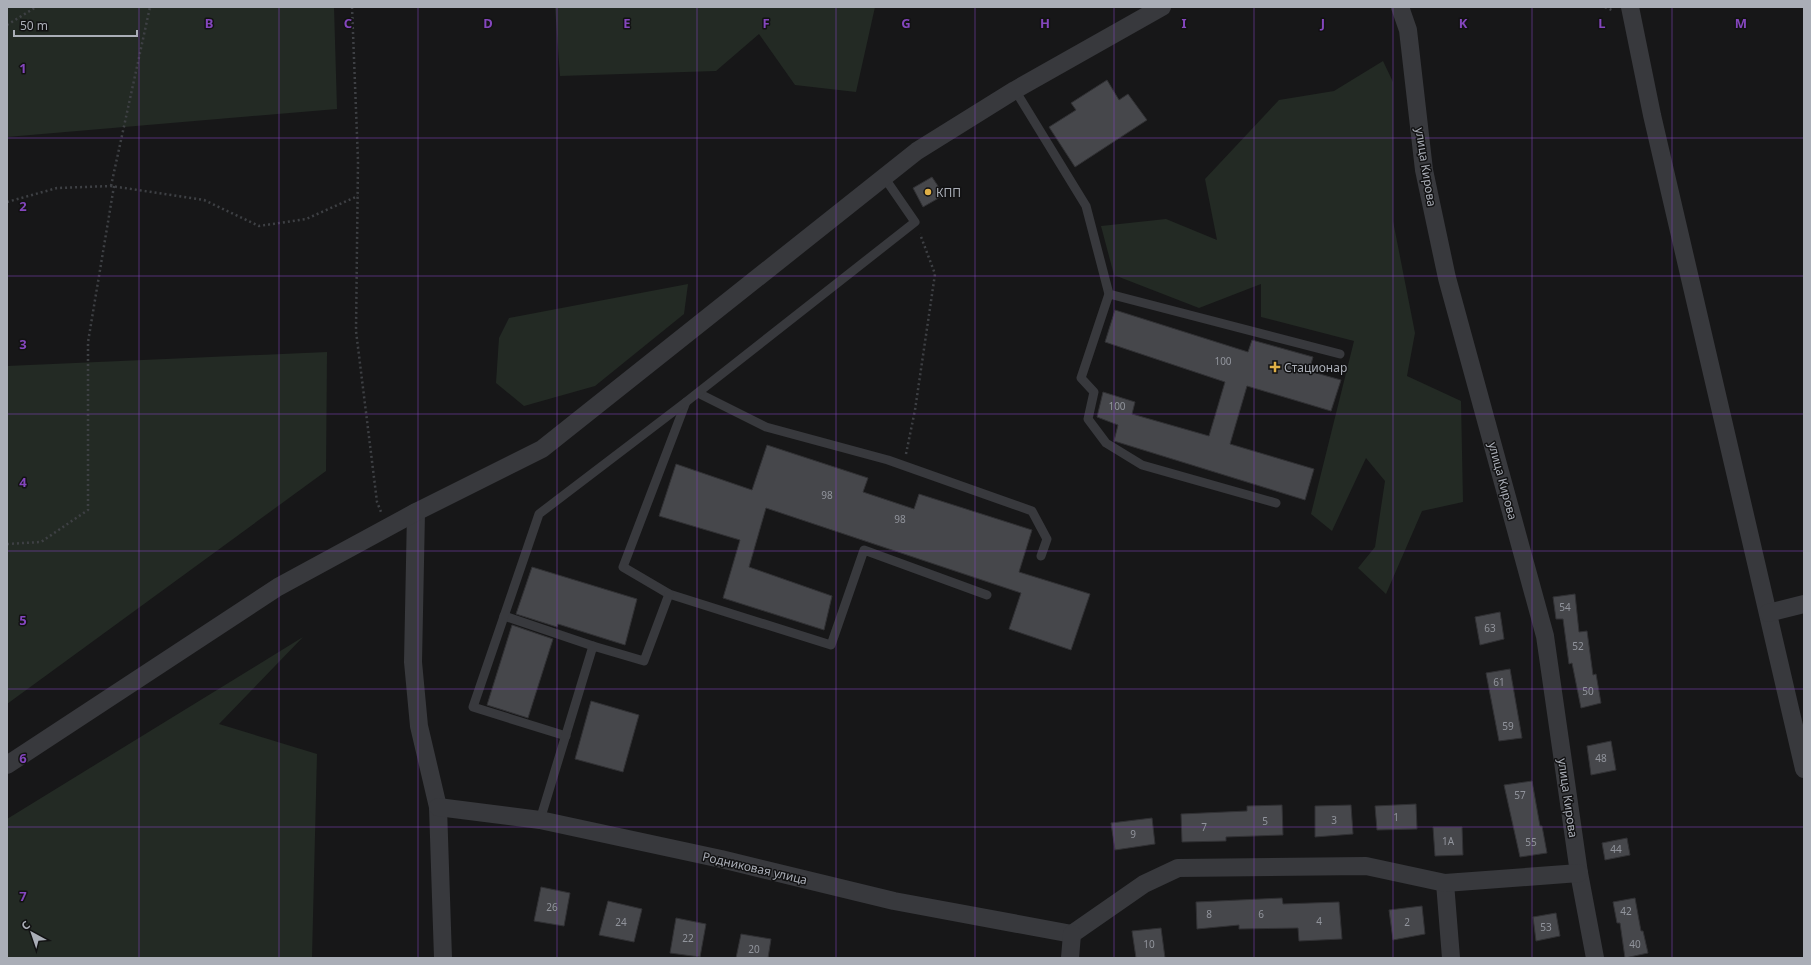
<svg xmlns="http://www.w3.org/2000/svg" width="1811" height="965" font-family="'Noto Sans',sans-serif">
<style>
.green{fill:#232a24}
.building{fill:#46474b;stroke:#313134}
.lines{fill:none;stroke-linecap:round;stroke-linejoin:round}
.path{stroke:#3e4044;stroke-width:2.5;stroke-dasharray:2 3;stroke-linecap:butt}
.lane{stroke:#38393d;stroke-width:9}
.street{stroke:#38393d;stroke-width:18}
.grid{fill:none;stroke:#8446bd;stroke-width:1;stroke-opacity:0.55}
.poi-dot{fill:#e0b047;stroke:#121213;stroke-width:1.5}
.labels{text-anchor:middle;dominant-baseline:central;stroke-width:3;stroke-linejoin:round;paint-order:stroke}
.number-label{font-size:10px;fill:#91949c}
.street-label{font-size:12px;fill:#aaaeb7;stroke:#121213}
.poi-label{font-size:12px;fill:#aaaeb7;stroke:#121213;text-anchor:start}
.grid-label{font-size:13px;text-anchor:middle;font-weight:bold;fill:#8446bd;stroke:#121213;stroke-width:3;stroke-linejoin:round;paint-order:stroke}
</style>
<rect width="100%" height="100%" fill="#171718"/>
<g class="green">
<polygon points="7,7 334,7 337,109 7,137"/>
<polygon points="555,7 875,7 856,92 795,85 759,34 716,71 560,76"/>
<polygon points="1383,61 1393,82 1393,221 1415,333 1407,376 1461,401 1463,502 1422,511 1386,594 1358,568 1375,547 1385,481 1366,458 1332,531 1311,514 1354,341 1261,317 1261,284 1199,308 1114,275 1101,226 1166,219 1217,240 1205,179 1279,100 1334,91"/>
<polygon points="688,284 684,314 595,386 524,406 496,383 499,338 509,318"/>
<polygon points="327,352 326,471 7,704 7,366"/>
<polygon points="303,637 219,724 317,754 312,958 7,958 7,819"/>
</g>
<g class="building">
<polygon points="1107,80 1119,100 1128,94 1147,120 1075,167 1049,127 1076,110 1071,103"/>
<polygon points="932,177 944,195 923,207 913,188"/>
<polygon points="1115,310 1248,352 1252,340 1313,357 1309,371 1341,380 1331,411 1247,386 1230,444 1314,469 1305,500 1114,441 1118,425 1097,417 1103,392 1135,402 1132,414 1209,436 1225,382 1105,342"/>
<polygon points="767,445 868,478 863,492 914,509 919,494 1032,530 1019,572 1090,594 1071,650 1009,629 1021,593 766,508 749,567 832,596 824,630 723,598 740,540 659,516 676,464 752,490"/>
<polygon points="532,567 637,599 625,645 558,624 557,627 516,614"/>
<polygon points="1575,594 1579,632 1587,631 1593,675 1596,674 1601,703 1581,708 1572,663 1569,664 1563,619 1556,619 1553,597"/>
<polygon points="1500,612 1504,639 1480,645 1475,617"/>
<polygon points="512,625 553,639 528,718 487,705"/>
<polygon points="1510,669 1522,738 1499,741 1486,673"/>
<polygon points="591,701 639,715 623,772 575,759"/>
<polygon points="1611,741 1616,770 1591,775 1587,746"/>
<polygon points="1532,781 1540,826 1542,826 1547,853 1520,857 1504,785"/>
<polygon points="1416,804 1417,829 1377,830 1375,806"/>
<polygon points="1282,805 1283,835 1226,837 1226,841 1182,842 1181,814 1247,811 1247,806"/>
<polygon points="1351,805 1353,834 1315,837 1315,806"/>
<polygon points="1152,818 1155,844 1115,850 1111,823"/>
<polygon points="1433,827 1462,827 1463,855 1435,856"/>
<polygon points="1627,838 1630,855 1605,860 1602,843"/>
<polygon points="541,887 570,893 564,926 534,921"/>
<polygon points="1282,898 1283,904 1339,902 1342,939 1299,941 1298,928 1239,929 1239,925 1197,929 1196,902"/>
<polygon points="1635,898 1641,931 1643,931 1648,953 1625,958 1620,923 1617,923 1613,902"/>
<polygon points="608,901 642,909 634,942 599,935"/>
<polygon points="1422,906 1425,934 1393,940 1389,910"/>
<polygon points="1556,913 1560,936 1536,941 1533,917"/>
<polygon points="676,918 706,924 700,957 670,953"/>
<polygon points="1161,928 1165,958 1136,958 1132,931"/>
<polygon points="741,934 771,939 768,958 736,958"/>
</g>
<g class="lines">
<g class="path">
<polyline points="352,7 358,161 356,331 377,502 381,512"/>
<polyline points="1605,7 1614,11"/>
<polyline points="7,25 36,7"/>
<polyline points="111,186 150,7"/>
<polyline points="7,202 57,188 111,186 204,200 259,226 306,219 358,196"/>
<polyline points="906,454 915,410 935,274 920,234"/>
<polyline points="7,544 41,542 88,510 88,342 114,186"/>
</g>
<g class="lane">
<polyline points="1015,90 1086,206 1109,294 1340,354"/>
<polyline points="1109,294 1081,378 1094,392 1088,419 1106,443 1142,465 1276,503"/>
<polyline points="698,393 766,427 888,460 1032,511 1047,539 1041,556"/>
<polyline points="686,402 623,567 669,594 831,645 864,550 987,595"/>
<polyline points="504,616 593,646"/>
<polyline points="566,736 473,707 539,514 686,402 915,222 884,177"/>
<polyline points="540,820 593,646 644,661 669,594"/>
</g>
<g class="street">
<polyline points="1400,7 1408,30 1424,170 1447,278 1545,636 1579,873 1595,958"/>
<polyline points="1630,7 1652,115 1804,769"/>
<polyline points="416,512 413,662 419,726 438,807 443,958"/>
<polyline points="1768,613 1804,604"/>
<polyline points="7,765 278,587 416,512 542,449 917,151 1015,90 1162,7"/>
<polyline points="438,807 540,820 721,859 894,901 1072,934"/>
<polyline points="1445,883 1451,958"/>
<polyline points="1072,934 1144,884 1178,868 1366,866 1445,883 1579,873"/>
<polyline points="1070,958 1072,934"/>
</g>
</g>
<path class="grid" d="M139,7V958M279,7V958M418,7V958M557,7V958M697,7V958M836,7V958M975,7V958M1114,7V958M1254,7V958M1393,7V958M1532,7V958M1672,7V958M7,138H1804M7,276H1804M7,414H1804M7,551H1804M7,689H1804M7,827H1804"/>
<g class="poi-dot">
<circle cx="928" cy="192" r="4"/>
<path d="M1273 361h4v4h4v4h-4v4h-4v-4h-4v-4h4z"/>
</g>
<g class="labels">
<g class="number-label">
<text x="1223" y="361">100</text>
<text x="1117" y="406">100</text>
<text x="827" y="495">98</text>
<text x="900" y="519">98</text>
<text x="1565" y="607">54</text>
<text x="1490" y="628">63</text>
<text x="1578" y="646">52</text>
<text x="1499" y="682">61</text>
<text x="1588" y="691">50</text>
<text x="1508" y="726">59</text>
<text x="1601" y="758">48</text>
<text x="1520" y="795">57</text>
<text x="1396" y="817">1</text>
<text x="1334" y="820">3</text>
<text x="1265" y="821">5</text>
<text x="1204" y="827">7</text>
<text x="1133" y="834">9</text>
<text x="1448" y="841">1А</text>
<text x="1531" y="842">55</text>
<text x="1616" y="849">44</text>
<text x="552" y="907">26</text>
<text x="1626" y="911">42</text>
<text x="1209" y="914">8</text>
<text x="1261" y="914">6</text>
<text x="1319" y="921">4</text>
<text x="621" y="922">24</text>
<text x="1407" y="922">2</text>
<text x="1546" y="927">53</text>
<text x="688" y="938">22</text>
<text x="1149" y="944">10</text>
<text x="1635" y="944">40</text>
<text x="754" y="949">20</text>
</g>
<g class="street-label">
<text transform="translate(1426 167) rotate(81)">улица Кирова</text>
<text transform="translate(1503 481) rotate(75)">улица Кирова</text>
<text transform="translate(1568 798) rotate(82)">улица Кирова</text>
<text transform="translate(755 868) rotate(13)">Родниковая улица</text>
</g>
<g class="poi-label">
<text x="936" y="192">КПП</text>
<text x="1284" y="367">Стационар</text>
</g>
</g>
<g class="grid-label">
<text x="209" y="28">B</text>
<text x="348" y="28">C</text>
<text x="488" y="28">D</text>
<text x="627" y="28">E</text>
<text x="766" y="28">F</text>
<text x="906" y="28">G</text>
<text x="1045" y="28">H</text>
<text x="1184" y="28">I</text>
<text x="1323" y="28">J</text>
<text x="1463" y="28">K</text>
<text x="1602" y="28">L</text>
<text x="1741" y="28">M</text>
<text x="23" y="73">1</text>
<text x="23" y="211">2</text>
<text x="23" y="349">3</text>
<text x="23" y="487">4</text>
<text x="23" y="625">5</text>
<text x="23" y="763">6</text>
<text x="23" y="901">7</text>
</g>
<rect width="1811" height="965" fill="none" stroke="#aaaeb7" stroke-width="16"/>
<g transform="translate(32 933) rotate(320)" stroke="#121213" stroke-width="3" paint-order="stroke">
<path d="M0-3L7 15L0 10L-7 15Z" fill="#aaaeb7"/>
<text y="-6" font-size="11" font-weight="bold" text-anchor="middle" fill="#aaaeb7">С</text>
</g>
<path d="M14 30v6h123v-6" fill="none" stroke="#aaaeb7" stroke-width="2"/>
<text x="20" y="30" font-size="12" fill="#aaaeb7" stroke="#121213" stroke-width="3" paint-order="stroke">50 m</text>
</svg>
